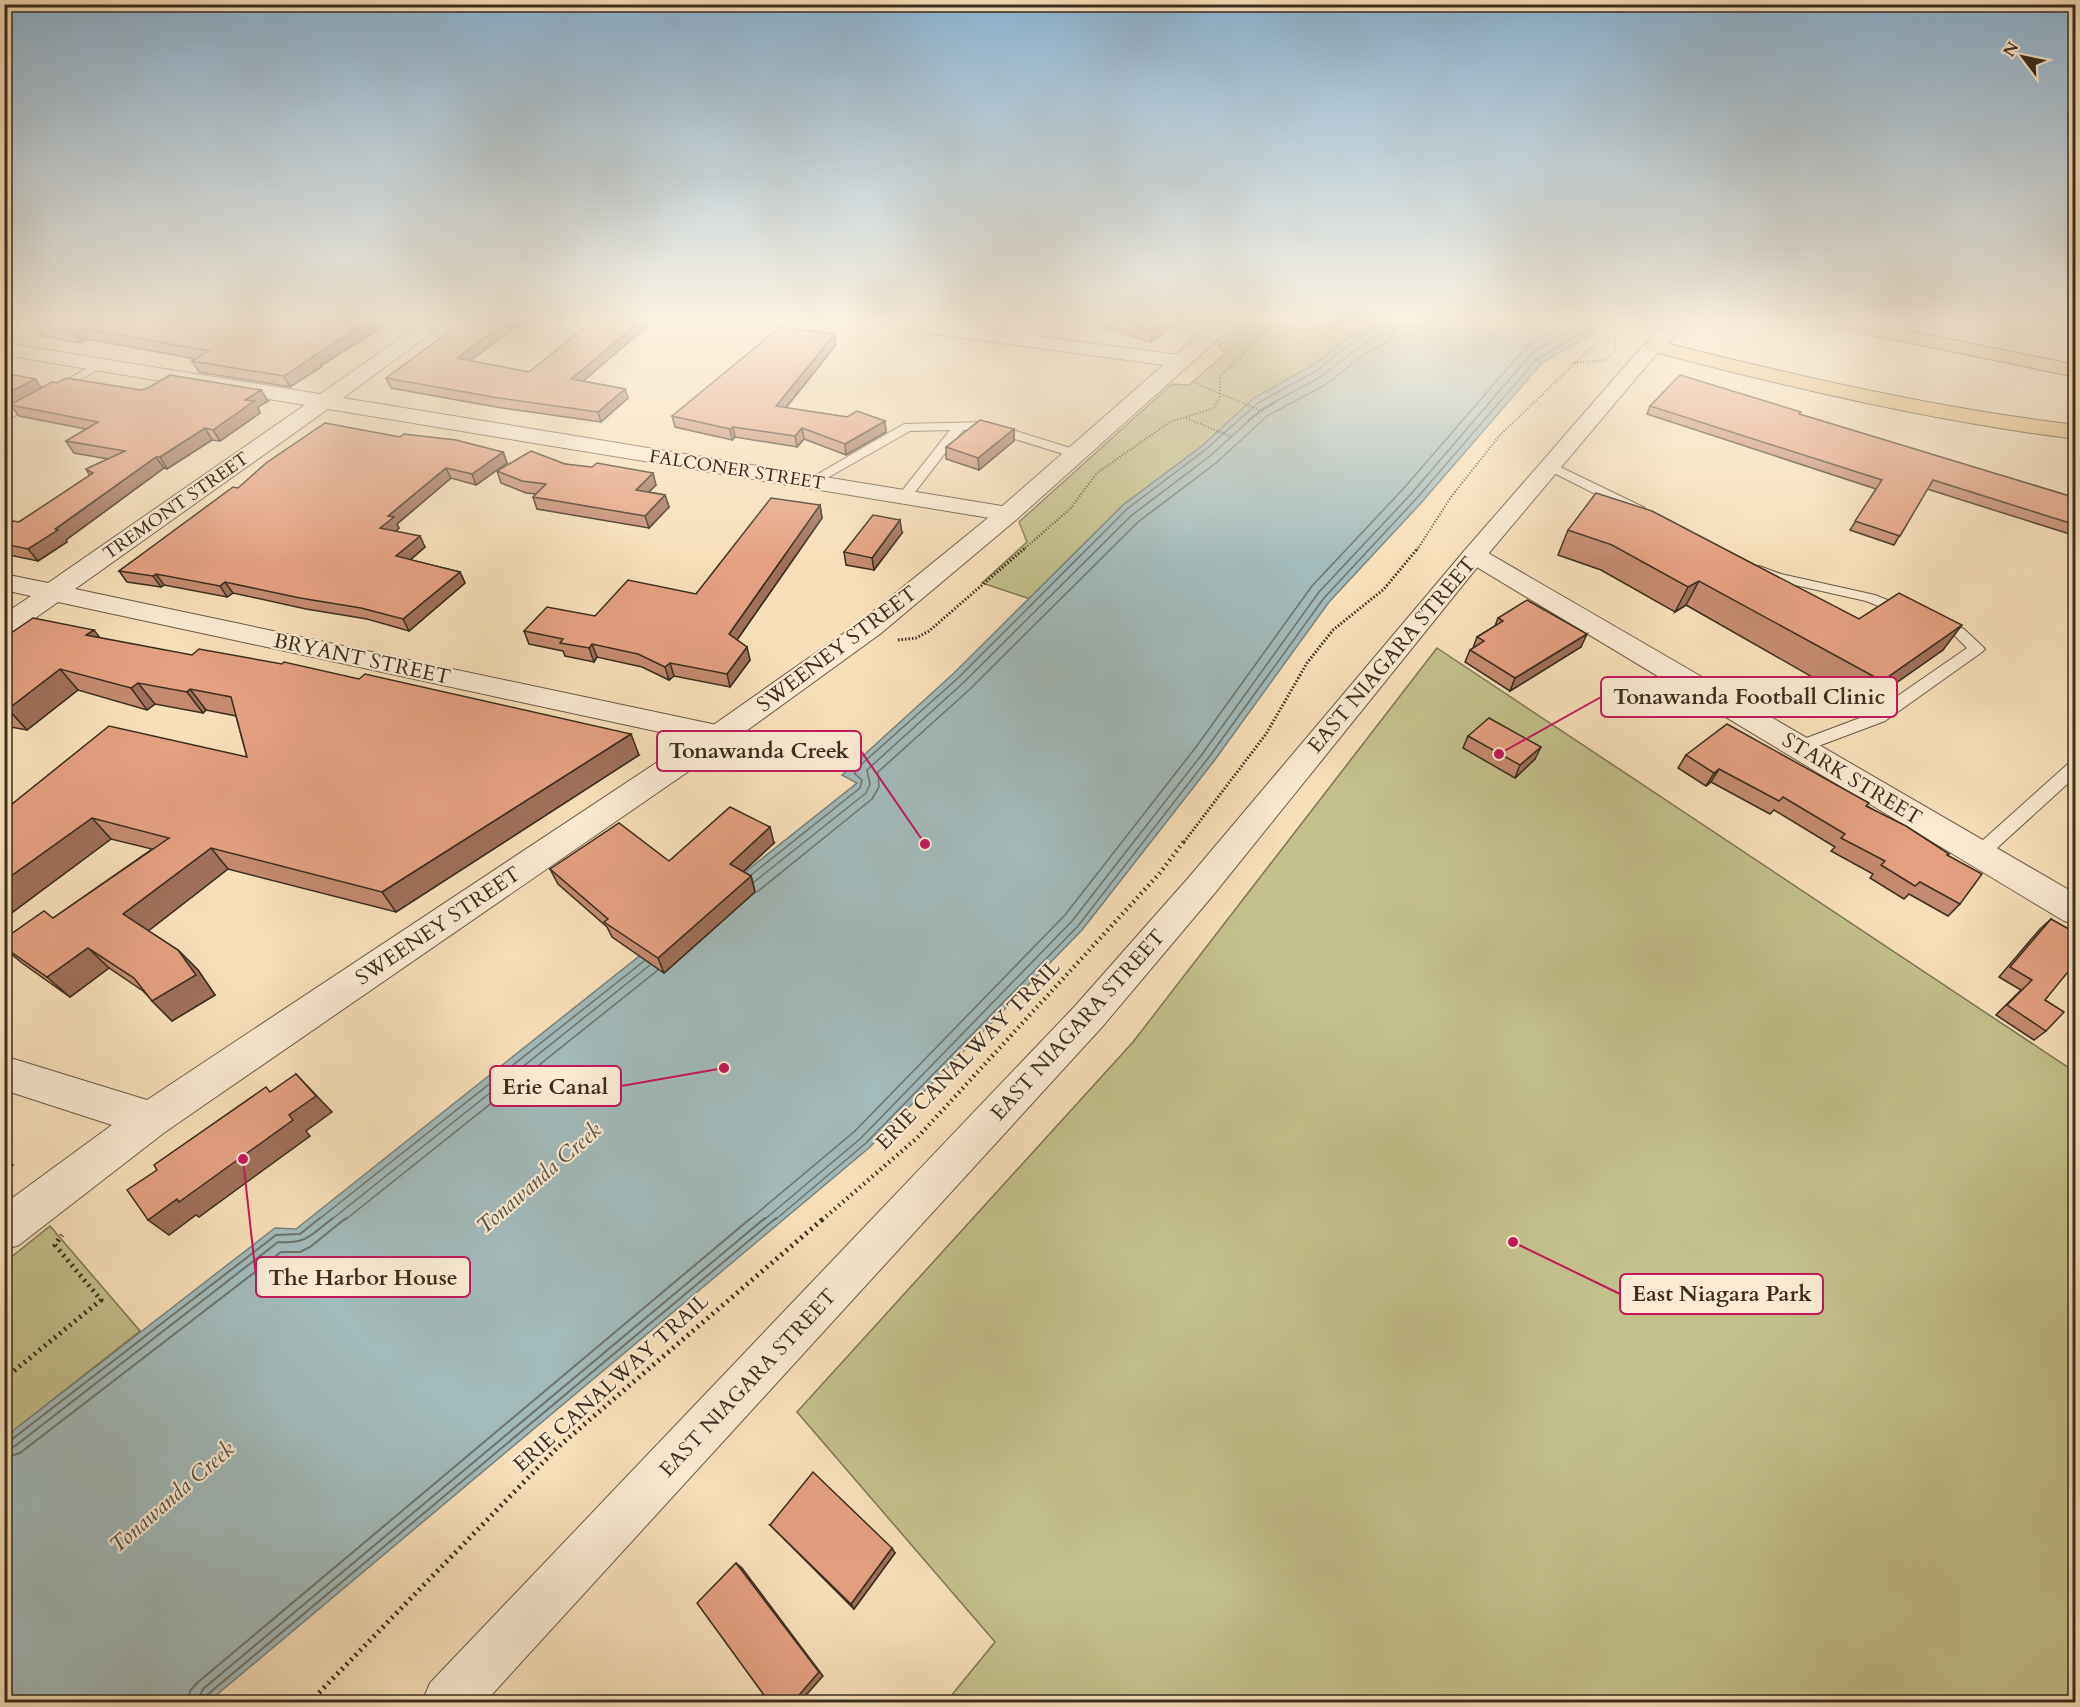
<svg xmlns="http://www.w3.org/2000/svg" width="2080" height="1707" font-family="Cardo,serif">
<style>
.green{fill:#c3c08b;stroke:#7e7655;stroke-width:1.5}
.water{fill:#a2baba;stroke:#78827c;stroke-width:1.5}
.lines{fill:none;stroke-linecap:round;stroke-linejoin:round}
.shore-far1{stroke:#6e746c;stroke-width:1.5}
.shore{stroke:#6e746c;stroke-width:2}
.service-casing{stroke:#695a46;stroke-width:2}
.minor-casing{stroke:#695a46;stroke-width:2}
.tertiary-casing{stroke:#695a46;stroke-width:2}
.primary-casing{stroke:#3a2d1f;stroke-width:2}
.path-far3{stroke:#3a2d1f;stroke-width:2;stroke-dasharray:1 2;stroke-linecap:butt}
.path-far2{stroke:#3a2d1f;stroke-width:3;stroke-dasharray:1.5 2;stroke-linecap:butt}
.path-far1{stroke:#3a2d1f;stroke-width:4.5;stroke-dasharray:1.5 4;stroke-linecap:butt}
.path{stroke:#3a2d1f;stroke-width:5;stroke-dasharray:2 4.5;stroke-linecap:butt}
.service{fill:#faead2;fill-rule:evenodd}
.minor{fill:#faead2;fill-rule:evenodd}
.tertiary{fill:#faead2;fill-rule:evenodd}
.primary{fill:#ecc07c;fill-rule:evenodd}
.wall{fill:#c48a6f;stroke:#3a2d1f;stroke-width:1.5}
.shaded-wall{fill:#a0705a;stroke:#3a2d1f;stroke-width:1.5}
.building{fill:#e4a081;stroke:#3a2d1f;stroke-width:1.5}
.labels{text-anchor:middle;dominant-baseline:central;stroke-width:4.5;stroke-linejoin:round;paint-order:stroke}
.far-street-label{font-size:18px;fill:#3a2d1f;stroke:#faead2}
.street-label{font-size:21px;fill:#3a2d1f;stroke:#faead2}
.water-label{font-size:22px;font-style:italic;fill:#545046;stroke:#faead2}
.leader{fill:none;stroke:#c2185b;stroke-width:2}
.callout-dot{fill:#c2185b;stroke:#faead2;stroke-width:2}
.callout{fill:#faead2;stroke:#c2185b;stroke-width:2}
.callout-label{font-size:22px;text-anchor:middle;font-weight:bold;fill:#3a2d1f}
</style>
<rect width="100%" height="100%" fill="#f7dfb9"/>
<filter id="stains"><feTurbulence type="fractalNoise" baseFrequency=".00333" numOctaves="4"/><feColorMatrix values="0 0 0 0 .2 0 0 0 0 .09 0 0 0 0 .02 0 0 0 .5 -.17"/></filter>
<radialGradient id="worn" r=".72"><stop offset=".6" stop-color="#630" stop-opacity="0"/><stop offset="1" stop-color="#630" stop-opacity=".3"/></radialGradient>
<g class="green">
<polygon points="1245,323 1318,323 1354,334 1313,365 1254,398 1202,446 1123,505 1030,599 982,583 1027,542 1019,522 1172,384 1189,385 1226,353 1218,346"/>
<polygon points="1437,648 2075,1072 2075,1702 946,1702 995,1642 797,1412 1133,1042"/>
<polygon points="50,1226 140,1331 5,1437 5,1262"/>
</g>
<polygon class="water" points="1374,323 1602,323 1592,334 1542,363 1421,503 1329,602 1214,761 1082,930 870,1147 208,1702 5,1702 5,1437 275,1228 296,1229 857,783 842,775 954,673 1123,505 1202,446 1254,398 1313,365 1354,334"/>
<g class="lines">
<g class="shore-far1">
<polyline points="751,875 860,788 862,780 855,774 855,770 958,678 1127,509 1205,450 1258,403 1316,371 1357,339 1374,330 1377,323"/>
<polyline points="754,882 866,793 870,784 867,770 963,683 1132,515 1210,456 1262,409 1320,377 1361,346 1379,336 1385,323"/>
<polyline points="757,892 872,799 879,787 878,772 969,690 1138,522 1216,463 1267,416 1325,385 1365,354 1385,343 1392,334 1394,323"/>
<polyline points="318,1220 644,961"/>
<polyline points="331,1220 650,965"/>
<polyline points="345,1220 658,970"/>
<polyline points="749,1220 855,1131 1065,915 1196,747 1312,586 1404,488 1526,347 1566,323"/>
<polyline points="764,1220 861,1138 1072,921 1203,753 1319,592 1411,494 1532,353 1584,323"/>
<polyline points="775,1220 866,1143 1078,926 1209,757 1324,598 1416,499 1537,359 1588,329 1594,323"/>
</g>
<g class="shore">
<polyline points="4,1441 11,1440 276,1235 300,1234 320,1218"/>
<path d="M4,1449L15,1446L278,1242C307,1244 311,1235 333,1218"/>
<polyline points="4,1458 20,1453 281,1252 300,1252 310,1247 346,1218"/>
<polyline points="188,1702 190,1691 197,1683 751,1218"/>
<polyline points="197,1702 203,1689 765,1218"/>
<polyline points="205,1702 207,1695 776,1218"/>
</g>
<g class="service-casing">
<g id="service">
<polygon points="99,362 105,365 103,367 4,422 4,414"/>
<polygon points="987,422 1080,451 1082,454 1076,458 986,430 963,430 909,500 904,501 897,497 950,430 910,431 815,485 805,485 804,482 904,424"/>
<polygon points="1550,462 1645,508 1647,511 1645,514 1635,514 1546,469 1544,466 1546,463"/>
<polygon points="1759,566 1781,574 1875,595 1910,609 1912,612 1905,617 1866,601 1772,580 1752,570 1754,567"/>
<polygon points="1934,617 1964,629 1982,646 1985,649 1982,652 1885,721 1805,751 1793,751 1791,747 1793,743 1873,713 1967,648 1954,635 1929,625 1927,622"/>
<polygon points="2076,760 2076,776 1985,859 1979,861 1973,859 1970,854 1973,849 2070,762"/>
</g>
</g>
<g class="minor-casing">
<g id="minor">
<polygon points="4,323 19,323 16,327 4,331"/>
<polygon points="423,323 445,323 343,398 1008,507 1017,509 1020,514 1017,519 1008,521 328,409 75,589 731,728 735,735 731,742 720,745 58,602 14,633 4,635 4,614 31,596 4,590 4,574 48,583 305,405 4,355 4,343 320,394"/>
<polygon points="887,323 938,323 1179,355 1186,357 1189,361 1186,365 1179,367 897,329 890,327"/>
<polygon points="1474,547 1483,550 2076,894 2076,924 2064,921 1465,560 1461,555 1465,550"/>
</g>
</g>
<g class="tertiary-casing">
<g id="tertiary">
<polygon points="1214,323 1236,323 1017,519 880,634 731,742 165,1132 19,1245 4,1250 4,1204 112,1125 4,1090 4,1056 147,1100 709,728 860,622 999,509 1160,368"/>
<polygon points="1666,323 1687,323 1653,358 1483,560 1214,894 1102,1027 485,1702 422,1702 430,1683 1076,1005 1190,876 1465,550 1639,350"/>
</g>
</g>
<g class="primary-casing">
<g id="primary">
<polygon points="1833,323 1870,323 2076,365 2076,377 1843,329 1836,327"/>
<path d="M1653,340C1793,375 1932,408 2076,425V439C1930,421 1788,387 1646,350L1643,346L1646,342Z"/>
</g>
</g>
<g class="path-far3">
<polyline points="1615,337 1615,351"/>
<polyline points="1574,363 1604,360 1610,356"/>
<polyline points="1195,383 1262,411"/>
<polyline points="1186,418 1232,437"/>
<polyline points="1248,420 1274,403"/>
<polyline points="1023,550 1070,509 1097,473 1170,422 1214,408 1220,397 1220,376 1276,323"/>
<polyline points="1417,550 1451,497 1500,435 1598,341 1615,337 1628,323"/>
</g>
<g class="path-far2">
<polyline points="898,640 916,638 929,631 1025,548"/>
<polyline points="1184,842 1266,734 1307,663 1333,630 1384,589 1418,548"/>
</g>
<polyline class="path-far1" points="822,1220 917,1138 1159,874 1185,840"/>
<g class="path">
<polyline points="4,1379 101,1300 55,1245 62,1235"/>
<polyline points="310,1702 558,1447 824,1218"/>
</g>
<use href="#service" class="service"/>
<use href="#minor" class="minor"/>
<use href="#tertiary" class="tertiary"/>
<use href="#primary" class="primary"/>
</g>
<g class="wall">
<polygon points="521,323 470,361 529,372 651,323 583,381 625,389 628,398 601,422 496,407 391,388 386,378"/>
<polygon points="1089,323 1177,323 1151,342"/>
<polygon points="36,325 384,326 320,366 321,367 290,387 199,372 192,361 196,359 87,339 80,343 43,336"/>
<polygon points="836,345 786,408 847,417 885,421 886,432 846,455 804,439 797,447 735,437 732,440 675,427 672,416"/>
<polygon points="35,379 41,388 57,383 268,401 258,407 260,413 220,441 212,440 167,469 164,468 66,540 67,542 38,561 4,554 4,526 19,522 90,476 86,469 108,459 74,453 66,441 86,429 19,416 12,407 4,411"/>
<polygon points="1650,406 1799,414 2076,498 2076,536 1927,489 1894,545 1850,530 1876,489 1647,414"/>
<polygon points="1014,429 1014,441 979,470 946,459 946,447"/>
<polygon points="400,437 503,452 507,463 476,485 451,478 397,524 399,528 396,531 425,547 410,560 460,572 465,583 409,631 367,619 306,609 233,593 227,597 164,585 161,587 127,582 119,571 238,488"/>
<polygon points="565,464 656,485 649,492 665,495 669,507 649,528 537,509 533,497 536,494 526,493 501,483 497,471"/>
<polygon points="820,505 822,518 737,640 750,660 730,687 674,676 669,680 642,667 597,657 594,662 565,656 563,651 529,644 524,631 696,594"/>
<polygon points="1568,530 1859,619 1943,650 1863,706 1686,605 1675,612 1601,570 1558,555"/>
<polygon points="902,533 874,570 846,565 844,552"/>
<polygon points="1498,618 1581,647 1510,691 1465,662 1470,650 1473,648 1477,637 1495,626"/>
<polygon points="4,638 100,638 639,755 396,912 228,869 148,931 178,950 198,970 215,995 172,1021 143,991 109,968 70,997 22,963 4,948 4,939 53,918 152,849 111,839 6,917 4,916 4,808 7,808 247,757 236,716 206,710 203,713 155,704 147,710 78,690 27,730 11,727 4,731"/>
<polygon points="1468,736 1535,759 1515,778 1463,748"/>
<polygon points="1686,755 1867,806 1947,855 1960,904 1948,916 1909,894 1904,899 1870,878 1873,874 1831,851 1835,847 1774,810 1770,814 1711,782 1706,786 1678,768"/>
<polygon points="774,843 743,872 751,876 755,892 664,973 612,937 607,927 558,884 550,869 669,861"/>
<polygon points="2051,919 2045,1000 2046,1031 2034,1040 1996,1015 2021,990 1999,977 2040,929"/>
<polygon points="770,1525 895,1553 854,1609"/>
</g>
<g class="shaded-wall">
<polygon points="367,323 389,323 320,366 321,367 290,387 284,376 313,356"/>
<polygon points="505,323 521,323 460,368 457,358"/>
<polygon points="638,323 651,323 574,389 571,379"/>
<polygon points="1163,323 1177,323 1151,342 1152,331"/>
<polygon points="81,328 87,339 80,343 73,332"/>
<polygon points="835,334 836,345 778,417 776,406"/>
<polygon points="35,379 43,390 10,405 12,407 4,411 4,395"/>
<polygon points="625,389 628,398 601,422 598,412"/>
<polygon points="261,390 268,401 258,407 260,413 220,441 213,430 245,400"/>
<polygon points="885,421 886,432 846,455 845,444"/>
<polygon points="733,427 735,437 732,440 730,429"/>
<polygon points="205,428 212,440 167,469 160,457"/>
<polygon points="802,428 804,439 797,447 795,436"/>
<polygon points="1014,429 1014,441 979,470 978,458"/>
<polygon points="503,452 507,463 476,485 472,474"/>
<polygon points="156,457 164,468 66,540 67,542 38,561 28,549"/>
<polygon points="446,468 451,478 397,524 399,528 386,539 380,528 388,516"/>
<polygon points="653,473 656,485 639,501 636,490"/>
<polygon points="665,495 669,507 649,528 645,516"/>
<polygon points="820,505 822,518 732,647 729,634"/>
<polygon points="900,520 902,533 874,570 872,558"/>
<polygon points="420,536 425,547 402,567 396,556"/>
<polygon points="460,572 465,583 409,631 403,619"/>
<polygon points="156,574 164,585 161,587 153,576"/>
<polygon points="1699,581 1686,605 1675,612 1688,587"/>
<polygon points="225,582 233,593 227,597 220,586"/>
<polygon points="1962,625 1943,650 1863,706 1882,681"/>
<polygon points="94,630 110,651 86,635"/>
<polygon points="1587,634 1581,647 1510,691 1515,678"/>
<polygon points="592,644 597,657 594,662 589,648"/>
<polygon points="747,647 750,660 730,687 727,674"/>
<polygon points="670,663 674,676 669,680 665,667"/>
<polygon points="60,669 78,690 27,730 8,709"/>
<polygon points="138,683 155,704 147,710 131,688"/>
<polygon points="190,689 206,710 203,713 187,692"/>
<polygon points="4,720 11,727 4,731"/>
<polygon points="631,734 639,755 396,912 382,892"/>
<polygon points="1541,747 1535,759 1515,778 1520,765"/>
<polygon points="1719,769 1711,782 1706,786 1714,773"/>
<polygon points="92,818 111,839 6,917 4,915 4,881"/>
<polygon points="770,827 774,843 735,879 730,864"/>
<polygon points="211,848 228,869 143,935 123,914"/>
<polygon points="751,876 755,892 664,973 658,958"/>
<polygon points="88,948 109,968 70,997 47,977"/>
<polygon points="178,950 198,970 215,995 172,1021 152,1001"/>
<polygon points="296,1074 332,1112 306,1131 310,1136 199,1217 196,1215 169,1235 148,1220 177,1199 289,1115"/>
<polygon points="4,1156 13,1165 4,1171"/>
<polygon points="892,1548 895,1553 854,1609 851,1604"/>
<polygon points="736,1563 742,1568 823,1676 800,1702 793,1702"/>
</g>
<g class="building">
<polygon points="41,323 367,323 313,356 315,356 284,376 192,361 209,351 81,328 73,332 36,325"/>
<polygon points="461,323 505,323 457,358 529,372 590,323 638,323 571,379 625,389 598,412 493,397 386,378"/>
<polygon points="1125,323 1163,323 1152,331"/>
<polygon points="780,327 835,334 776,406 847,417 857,411 885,421 845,444 802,428 795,436 733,427 730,429 672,416"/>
<polygon points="4,373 35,379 4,395"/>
<polygon points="170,375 261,390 245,400 254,401 213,430 205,428 160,457 156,457 55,529 58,530 28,549 4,544 4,526 13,521 19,522 93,473 86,469 125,451 66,441 98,422 10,405 52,382 57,383 66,378 141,390 148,388"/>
<polygon points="1680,375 1801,412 1799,414 2076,498 2076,525 1933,480 1900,536 1855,521 1882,480 1650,406"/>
<polygon points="980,420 1014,429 978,458 946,447"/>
<polygon points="325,423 400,437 404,434 456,440 503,452 472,474 446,468 388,516 394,517 380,528 420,536 396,556 460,572 403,619 361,608 300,598 225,582 220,586 156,574 153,576 119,571 233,487 238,488 266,463"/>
<polygon points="531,451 565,464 592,467 597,463 653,473 636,490 665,495 645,516 533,497 546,484 522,481 497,471"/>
<polygon points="1596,493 1652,511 1859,619 1899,593 1962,625 1882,681 1699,581 1688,587 1612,545 1568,530"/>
<polygon points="771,498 820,505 729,634 747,647 727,674 670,663 665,667 638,654 592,644 589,648 560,643 563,639 524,631 547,607 595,616 628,580 696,594"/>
<polygon points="873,515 900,520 872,558 844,552"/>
<polygon points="1527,600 1587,634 1515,678 1470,650 1484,641 1477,637 1503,621 1498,618"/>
<polygon points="33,618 94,630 86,635 192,655 199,649 282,664 284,662 359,679 365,674 631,734 382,892 211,848 123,914 178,950 196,975 152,1001 134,978 88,948 47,977 4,947 4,939 44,911 53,918 169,838 92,818 4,881 4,808 7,808 109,726 247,757 231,697 190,689 187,692 138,683 131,688 60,669 8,709 4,709 4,638"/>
<polygon points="1489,718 1541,747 1520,765 1468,736"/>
<polygon points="1727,724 1869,803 1866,806 1906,826 1949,854 1947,855 1982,874 1960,904 1920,882 1915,886 1881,865 1885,861 1841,838 1845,834 1783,797 1779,801 1719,769 1714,773 1686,755"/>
<polygon points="730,807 770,827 730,864 751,876 658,958 604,922 608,919 550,869 619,823 669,861"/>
<polygon points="2051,919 2076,933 2076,962 2045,1000 2064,1012 2046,1031 2007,1005 2032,980 2010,967"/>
<polygon points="296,1074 316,1096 289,1115 293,1120 179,1202 177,1199 148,1220 127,1190 157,1170 154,1165 266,1087 270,1092"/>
<polygon points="813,1472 892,1548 851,1604 770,1525"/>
<polygon points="736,1563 819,1672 793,1702 769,1702 697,1603"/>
</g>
<linearGradient id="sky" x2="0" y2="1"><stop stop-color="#8cb6d6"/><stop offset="0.57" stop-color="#fbf1e0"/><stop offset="1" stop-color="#fbf1e0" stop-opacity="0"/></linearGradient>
<rect width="2080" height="562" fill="url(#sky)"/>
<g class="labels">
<g class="far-street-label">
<text transform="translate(737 470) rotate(9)">FALCONER STREET</text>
<text transform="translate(176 506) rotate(-35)">TREMONT STREET</text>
</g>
<g class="street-label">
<text transform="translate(837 649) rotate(-37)">SWEENEY STREET</text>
<text transform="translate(1392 655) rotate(-50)">EAST NIAGARA STREET</text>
<text transform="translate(362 659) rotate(12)">BRYANT STREET</text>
<text transform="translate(1852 779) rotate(31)">STARK STREET</text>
<text transform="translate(438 926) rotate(-34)">SWEENEY STREET</text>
<text transform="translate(1078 1025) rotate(-48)">EAST NIAGARA STREET</text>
<text transform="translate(968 1055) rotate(-46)">ERIE CANALWAY TRAIL</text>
<text transform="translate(611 1383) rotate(-42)">ERIE CANALWAY TRAIL</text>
<text transform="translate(748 1383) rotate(-47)">EAST NIAGARA STREET</text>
</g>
<g class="water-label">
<text transform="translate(539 1178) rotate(-41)">Tonawanda Creek</text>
<text transform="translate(172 1497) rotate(-41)">Tonawanda Creek</text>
</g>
</g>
<path class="leader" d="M1499 754L1601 697M925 844L861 751M724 1068L621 1086M243 1159L256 1277M1513 1242L1620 1294"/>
<g class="callout-dot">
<circle cx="1499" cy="754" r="6"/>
<circle cx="925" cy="844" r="6"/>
<circle cx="724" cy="1068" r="6"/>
<circle cx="243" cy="1159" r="6"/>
<circle cx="1513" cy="1242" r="6"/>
</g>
<g class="callout">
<rect x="1601" y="677" width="296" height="40" rx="6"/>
<rect x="657" y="731" width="204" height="40" rx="6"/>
<rect x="490" y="1066" width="131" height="40" rx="6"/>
<rect x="256" y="1257" width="214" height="40" rx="6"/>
<rect x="1620" y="1274" width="203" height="40" rx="6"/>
</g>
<g class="callout-label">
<text x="1749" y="704">Tonawanda Football Clinic</text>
<text x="759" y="758">Tonawanda Creek</text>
<text x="555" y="1094">Erie Canal</text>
<text x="363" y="1285">The Harbor House</text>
<text x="1722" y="1301">East Niagara Park</text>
</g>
<rect width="2080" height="1707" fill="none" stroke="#f7dfb9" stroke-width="24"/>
<rect x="6" y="6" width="2068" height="1695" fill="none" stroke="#3a2d1f" stroke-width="3"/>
<rect x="12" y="12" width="2056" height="1683" fill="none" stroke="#3a2d1f" stroke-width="1.5"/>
<g transform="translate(2023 57) rotate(302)" stroke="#faead2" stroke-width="4.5" paint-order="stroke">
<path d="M0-4.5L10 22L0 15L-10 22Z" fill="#3a2d1f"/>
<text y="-9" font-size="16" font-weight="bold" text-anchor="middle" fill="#3a2d1f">N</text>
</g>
<rect width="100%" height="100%" filter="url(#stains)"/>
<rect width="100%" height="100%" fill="url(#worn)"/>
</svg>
